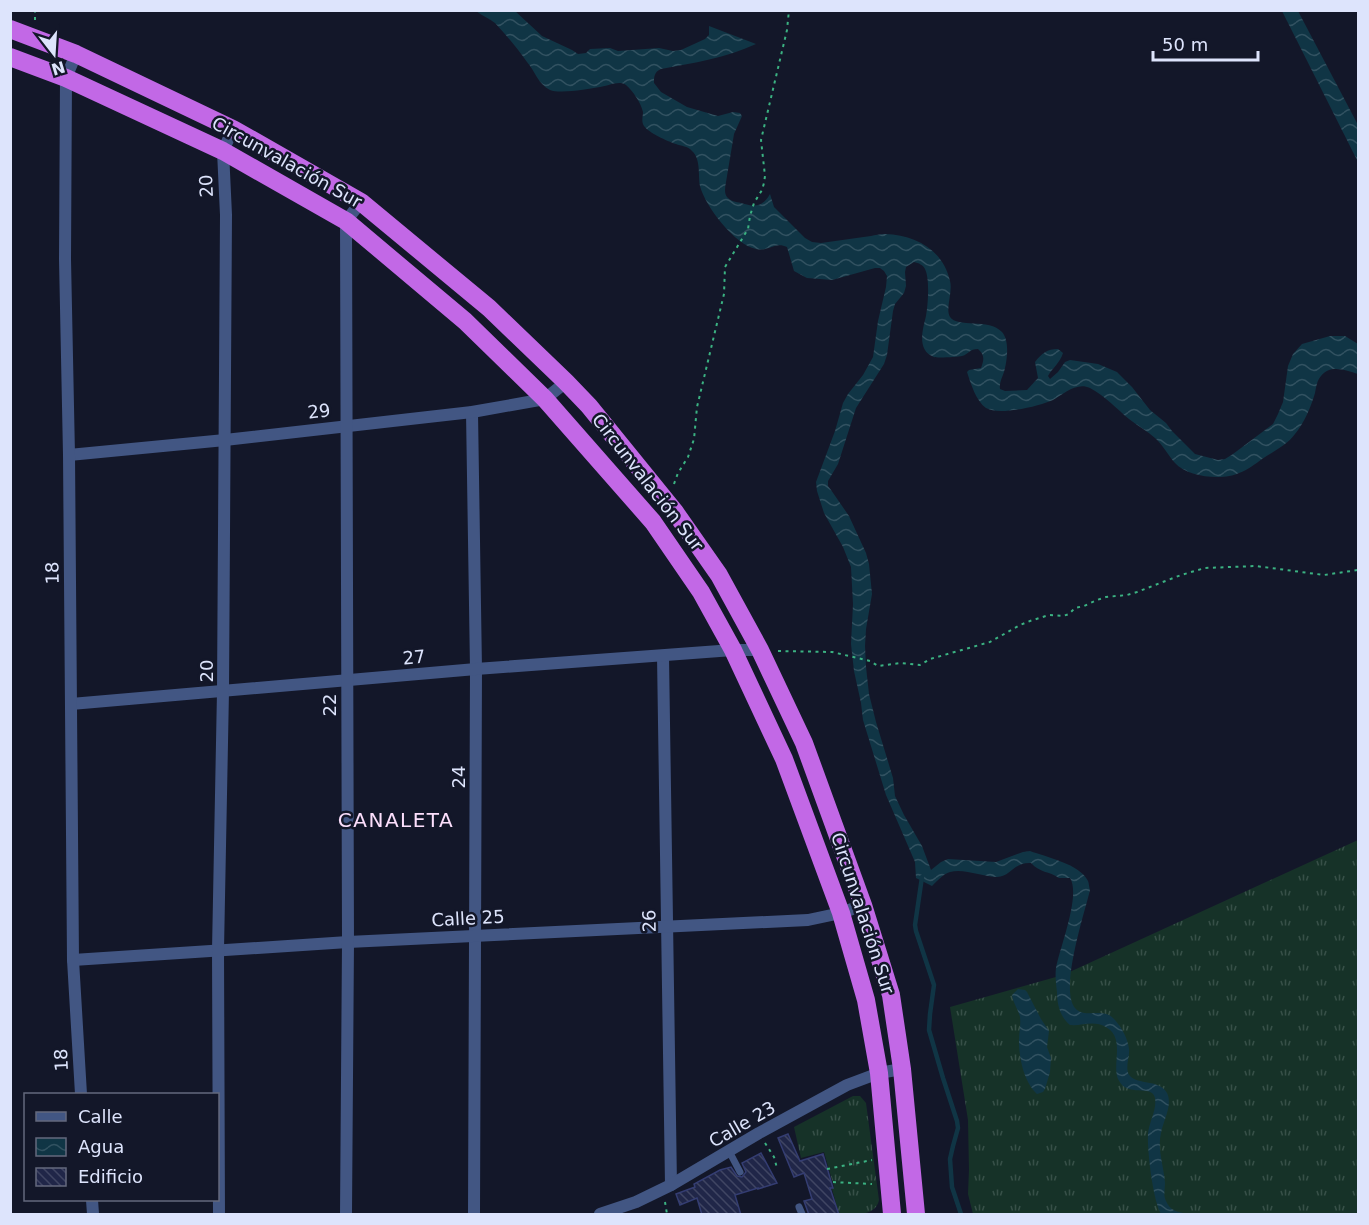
<svg xmlns="http://www.w3.org/2000/svg" width="1369" height="1225" font-family="'DejaVu Sans',sans-serif">
<style>
.grass{fill:url(#grass-tufts)}
.water{fill:url(#water-waves)}
.lines{fill:none;stroke-linecap:round;stroke-linejoin:round}
.stream{stroke:#103545;stroke-width:4.5}
.building{fill:url(#building-back-hatch);stroke:#343d72;stroke-width:1.5}
.path{stroke:#3bb282;stroke-width:2;stroke-dasharray:3 4.5;stroke-linecap:butt}
.service{stroke:#425683;stroke-width:7}
.minor{stroke:#425683;stroke-width:12}
.tertiary{stroke:#425683;stroke-width:12}
.trunk{stroke:#c268e6;stroke-width:18}
.labels{text-anchor:middle;dominant-baseline:central;stroke-width:5;stroke-linejoin:round;paint-order:stroke}
.street-label{font-size:18px;fill:#dde4fc;stroke:#131729}
.neighbourhood-label{font-size:20px;letter-spacing:1.5px;fill:#fcdffc;stroke:#131729}
</style>
<defs>
<pattern id="grass-tufts" width="24" height="20" patternUnits="userSpaceOnUse" patternTransform="scale(1.5)"><rect width="24" height="20" fill="#163228"/><path d="M3 7l-1-3M5 7V3M7 7l1-3M15 17l-1-3M17 17v-4M19 17l1-3" fill="none" stroke="#375048"/></pattern>
<pattern id="water-waves" width="16" height="10" patternUnits="userSpaceOnUse" patternTransform="scale(1.5)"><rect width="16" height="10" fill="#103545"/><path d="M0 5q4-4 8 0t8 0" fill="none" stroke="#325261"/></pattern>
<pattern id="building-back-hatch" width="6" height="6" patternUnits="userSpaceOnUse" patternTransform="scale(1.5)"><rect width="6" height="6" fill="#202648"/><path d="M-1 5l2 2M0 0l6 6M5-1l2 2" fill="none" stroke="#404563"/></pattern>
</defs>
<rect width="100%" height="100%" fill="#131729"/>
<g class="grass">
<polygon points="1358,840 1358,1214 973,1214 968,1194 969,1170 968,1120 950,1007 1063,975"/>
<path d="M853,1096H860L866,1103L879,1200C875,1218 853,1214 839,1214L832,1189L834,1187L824,1152L801,1158L794,1127Z"/>
</g>
<g class="water">
<path d="M476,11H515L542,36L572,50L578,54L586,53L590,49L610,48L618,51L659,48L673,51L681,50L705,39L709,35V26L756,44C726,58 693,63 661,69C654,72 654,77 654,83L661,92L687,107L718,116L733,112L740,113L742,116L734,134L726,182C725,187 724,193 727,197C730,201 736,202 741,203C754,207 762,208 770,194L774,207L805,238L812,242L821,243C838,241 854,238 871,236C875,235 880,234 885,234C916,235 943,250 950,281C953,292 945,309 950,317C957,328 989,318 1002,332C1010,341 1007,361 1004,372C1002,378 999,383 1000,389L1005,391L1027,390L1038,378L1035,362C1042,353 1047,349 1058,349L1063,353C1060,363 1053,367 1048,376L1050,379L1058,372L1065,362L1070,360L1098,364L1117,372L1132,387L1150,410L1166,423L1172,431L1195,454L1218,460L1225,459L1233,454L1273,424L1278,414L1283,402L1288,366L1293,354L1302,344L1330,336H1345L1358,344V374C1346,370 1330,364 1321,376C1317,380 1316,388 1315,393C1311,407 1304,423 1295,434C1287,445 1274,451 1262,459C1255,464 1248,470 1239,473C1223,481 1187,477 1175,463C1168,455 1163,445 1155,438C1147,431 1138,426 1129,419C1117,409 1105,396 1090,388C1076,382 1064,394 1053,400C1040,406 999,416 986,408C976,401 971,384 967,372L969,370L981,368C984,360 985,355 978,349C969,349 969,354 962,356C958,357 937,358 934,357C916,350 923,329 926,316C928,305 930,279 925,269C923,265 919,263 914,262L906,267L905,272L906,286L904,293L895,304L893,311L887,355L884,364L856,408L838,464L828,481V486L831,490L849,516L866,553L869,564L872,594L866,629L865,646L866,667L869,694L876,722L893,778L895,796L904,815L922,846L931,870L941,862L948,859L996,862L1023,852L1030,851C1046,857 1080,864 1088,881C1089,883 1089,888 1090,890C1085,912 1057,995 1077,1010C1088,1018 1104,1007 1115,1020C1122,1028 1128,1039 1129,1049C1130,1057 1124,1069 1130,1076C1138,1085 1159,1079 1167,1093C1173,1105 1163,1121 1161,1133C1157,1149 1164,1167 1165,1183C1165,1189 1163,1195 1166,1201C1170,1211 1178,1212 1188,1214H1161C1153,1201 1147,1150 1148,1134C1149,1122 1157,1110 1155,1098C1152,1083 1127,1099 1118,1079C1111,1062 1129,1032 1098,1024C1089,1022 1079,1026 1070,1025C1060,1017 1057,1004 1057,992C1056,984 1055,976 1056,968C1060,947 1081,895 1070,878H1059C1049,871 1040,873 1031,863C1013,862 1012,876 997,877C983,877 964,868 950,872C943,874 937,881 932,886L916,878L915,862L886,795L863,720L861,703L854,671L851,644L853,604L851,567L843,547L824,513L817,491L816,482L835,431L843,403L848,394L863,375L873,357L878,321L886,287L887,276L884,271L880,268H875L832,280L807,278L794,271L787,247C775,241 768,252 756,249C735,245 705,206 700,186C698,175 701,159 692,151C688,146 681,146 676,144C667,141 649,133 644,126C641,121 643,117 643,112C641,103 633,91 626,85C619,80 608,86 600,87C589,89 560,94 550,90C538,84 535,71 527,62C520,52 512,42 504,33C501,30 498,26 495,23C489,18 482,16 476,11Z"/>
<polygon points="1282,11 1298,11 1358,125 1358,162"/>
<path d="M1018,989L1025,990L1027,992L1041,1019L1049,1031L1047,1047L1051,1058L1050,1072L1045,1089L1043,1092L1037,1094C1024,1082 1019,1058 1019,1041C1019,1033 1021,1025 1020,1017C1018,1009 1013,1003 1012,995Z"/>
</g>
<g class="lines">
<polyline class="stream" points="922,877 915,925 916,931 934,985 930,1014 929,1030 943,1078 957,1121 958,1128 953,1146 950,1159 952,1187 961,1214"/>
</g>
<g class="building">
<polygon points="788,1134 800,1161 823,1154 833,1188 830,1188 839,1215 809,1215 804,1201 812,1199 804,1173 794,1177 778,1138"/>
<polygon points="761,1153 777,1183 758,1189 758,1188 735,1195 741,1215 702,1215 697,1198 680,1205 676,1194 695,1187 694,1184 720,1170 731,1167 737,1176 742,1177 746,1172 742,1163"/>
</g>
<g class="lines">
<g class="path">
<polyline points="35,20 35,10"/>
<polyline points="674,484 678,473 688,457 694,439 697,407 724,294 725,267 748,229 750,216 754,203 762,190 764,183 765,176 761,140 787,30 789,10"/>
<polyline points="778,651 832,652 870,661 878,666 901,663 920,665 930,659 990,642 1020,625 1030,621 1049,615 1063,616 1069,614 1075,608 1084,606 1097,600 1106,597 1127,595 1137,592 1181,575 1205,568 1256,566 1324,575 1358,570"/>
<polyline points="765,1143 774,1157 777,1168"/>
<polyline points="827,1169 872,1160"/>
<polyline points="833,1182 872,1184"/>
<polyline points="665,1202 667,1214"/>
</g>
<g class="service">
<polyline points="729,1151 740,1172"/>
<polyline points="799,1207 802,1214"/>
</g>
<g class="minor">
<polyline points="472,412 476,669 474,1214"/>
<polyline points="69,455 225,440 472,412 545,399 566,382"/>
<polyline points="663,656 671,1185"/>
<polyline points="71,704 476,669 733,650 760,650"/>
<polyline points="73,960 348,942 808,920 841,913 863,905"/>
<polyline points="219,1214 218,950 223,691 226,215 223,151 233,129"/>
<polyline points="346,1214 348,942 346,221 361,202"/>
<polyline points="600,1214 636,1202 671,1185 759,1133 847,1085 879,1073 902,1069"/>
</g>
<g class="tertiary">
<polyline points="76,54 66,78 65,259 69,455 73,960 81,1094"/>
<polyline points="92,1200 93,1214"/>
</g>
<g class="trunk">
<polyline points="10,29 76,54 233,129 361,202 489,308 566,382 589,406 675,512 719,575 760,650 804,743 863,905 891,995 902,1069 916,1214"/>
<polyline points="10,57 66,78 223,151 346,221 465,321 545,399 653,522 701,592 733,650 784,759 841,913 866,1000 879,1073 892,1214"/>
</g>
</g>
<g class="labels">
<g class="street-label">
<text transform="translate(287 162) rotate(29)">Circunvalación Sur</text>
<text transform="translate(206 186) rotate(-93)">20</text>
<text transform="translate(319 411) rotate(-7)">29</text>
<text transform="translate(648 482) rotate(52)">Circunvalación Sur</text>
<text transform="translate(52 573) rotate(-91)">18</text>
<text transform="translate(414 657) rotate(-5)">27</text>
<text transform="translate(206 671) rotate(-90)">20</text>
<text transform="translate(329 705) rotate(-90)">22</text>
<text transform="translate(458 777) rotate(-90)">24</text>
<text transform="translate(863 913) rotate(72)">Circunvalación Sur</text>
<text transform="translate(468 918) rotate(-3)">Calle 25</text>
<text transform="translate(649 921) rotate(-91)">26</text>
<text transform="translate(61 1060) rotate(-93)">18</text>
<text transform="translate(742 1124) rotate(-30)">Calle 23</text>
</g>
<g class="neighbourhood-label">
<text x="396" y="820">CANALETA</text>
</g>
</g>
<rect width="1369" height="1225" fill="none" stroke="#dde4fc" stroke-width="24"/>
<rect x="24" y="1093" width="195" height="108" fill="#131729" stroke="#64697d" stroke-width="1.5"/>
<rect x="36" y="1112" width="30" height="9" fill="#425683" stroke="#64697d" stroke-width="1.5"/>
<text x="78" y="1123" font-size="18" fill="#dde4fc">Calle</text>
<rect x="36" y="1138" width="30" height="18" fill="url(#water-waves)" stroke="#64697d" stroke-width="1.5"/>
<text x="78" y="1153" font-size="18" fill="#dde4fc">Agua</text>
<rect x="36" y="1168" width="30" height="18" fill="url(#building-back-hatch)" stroke="#64697d" stroke-width="1.5"/>
<text x="78" y="1183" font-size="18" fill="#dde4fc">Edificio</text>
<g transform="translate(54 54) rotate(163)" stroke="#131729" stroke-width="4.5" paint-order="stroke">
<path d="M0-4.5L10 22L0 15L-10 22Z" fill="#dde4fc"/>
<text y="-9" font-size="16" font-weight="bold" text-anchor="middle" fill="#dde4fc">N</text>
</g>
<path d="M1153 51v9h105v-9" fill="none" stroke="#dde4fc" stroke-width="3"/>
<text x="1162" y="51" font-size="18" fill="#dde4fc" stroke="#131729" stroke-width="4.5" paint-order="stroke">50 m</text>
</svg>
